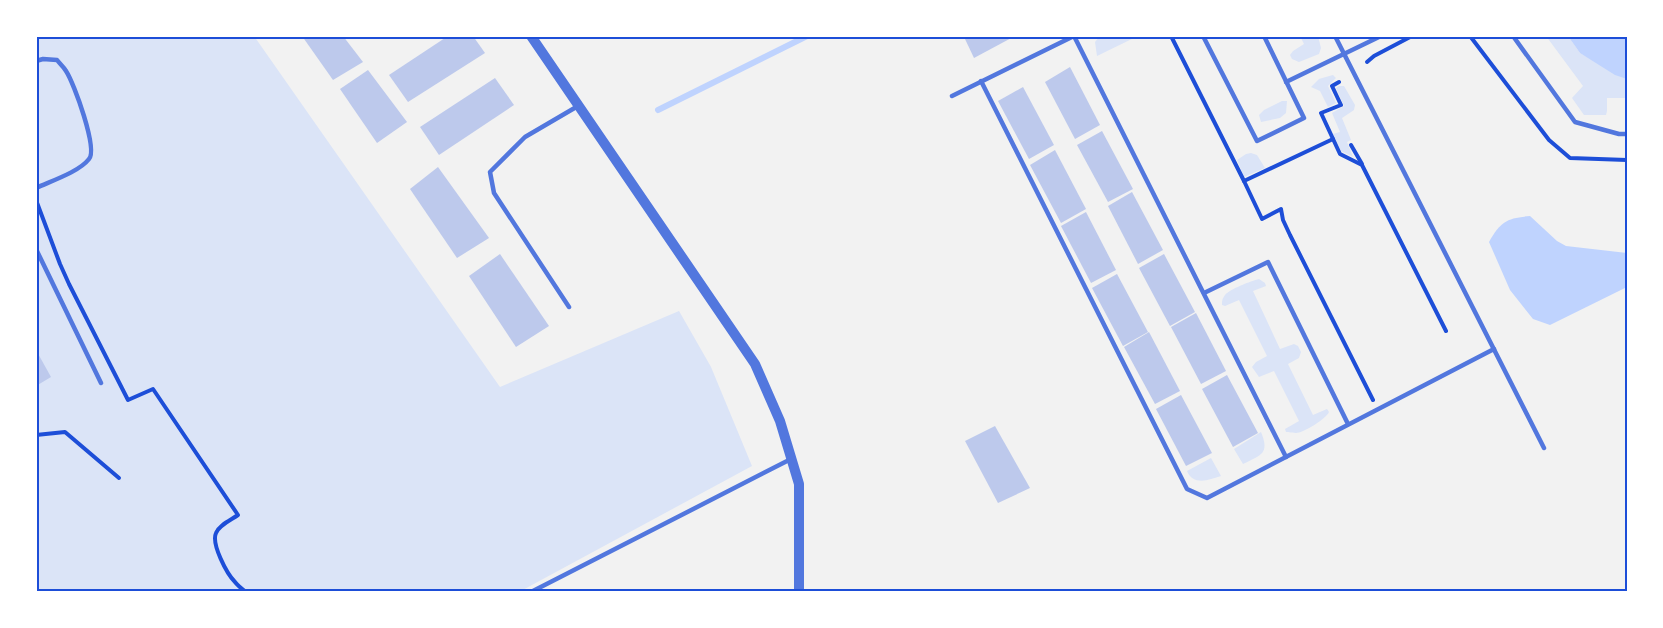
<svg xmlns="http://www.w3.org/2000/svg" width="1663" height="628" font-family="Manrope,sans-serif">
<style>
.green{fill:#dbe4f7}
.water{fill:#bfd3fe}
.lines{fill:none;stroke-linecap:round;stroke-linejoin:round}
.stream{stroke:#bfd3fe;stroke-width:6}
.building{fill:#bdc9ec}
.path{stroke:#1d4ed8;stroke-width:4}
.service{stroke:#5277de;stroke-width:4.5}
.tertiary{stroke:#5277de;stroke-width:10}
.neatline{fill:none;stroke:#1d4ed8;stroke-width:2}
</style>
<rect width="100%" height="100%" fill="#f2f2f2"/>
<g class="green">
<polygon points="36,36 254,36 500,387 679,311 711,367 752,466 519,592 36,592"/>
<polygon points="1100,36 1138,36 1097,56 1095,42"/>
<polygon points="1300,36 1318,36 1321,48 1319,54 1299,62 1292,59 1290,55 1293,51 1304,44"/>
<polygon points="1546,36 1568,36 1580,53 1627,79 1627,98 1607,98 1607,111 1606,115 1584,115 1572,98 1583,86"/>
<polygon points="1333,75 1336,78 1328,86 1336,103 1328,107 1320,91 1311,87 1319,79"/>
<polygon points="1339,86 1344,86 1355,105 1354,110 1342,118 1351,140 1347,142 1353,157 1341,151 1333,134 1340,132 1332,113 1344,106 1336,88"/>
<polygon points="1282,101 1287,101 1286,113 1280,118 1261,122 1259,115 1264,110"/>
<polygon points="1251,153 1257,155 1265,168 1244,177 1237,160 1246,154"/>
<path d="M1259,279L1265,283L1266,286L1253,291L1280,349L1294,344L1298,346L1301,352L1299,358L1288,364L1313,415L1327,409L1329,412C1326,419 1303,433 1296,433C1295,433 1287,432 1286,432L1285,429L1299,421L1274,371L1259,377L1252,367L1256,362L1267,356L1239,300L1225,306L1222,305C1222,301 1222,299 1225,295C1230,289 1251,281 1259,279Z"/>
<path d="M1261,432C1270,454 1261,455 1243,464L1234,449Z"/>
<path d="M1211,458L1221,476C1209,480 1193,486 1187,471Z"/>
</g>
<g class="water">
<polygon points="1568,36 1627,36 1627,79 1615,75 1580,53"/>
<path d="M1530,216L1557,241L1566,246L1627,253V287L1550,325L1533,319L1510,290L1489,242C1501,221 1507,218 1530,216Z"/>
</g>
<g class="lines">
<polyline class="stream" points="658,110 807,36"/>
</g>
<g class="building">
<polygon points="302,36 343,36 363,62 333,80"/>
<polygon points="448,36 473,36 485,53 408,102 389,75"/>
<polygon points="971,36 1015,36 974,58 965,39"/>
<polygon points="1070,67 1100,125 1075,139 1045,82"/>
<polygon points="368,70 407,122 377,143 340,89"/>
<polygon points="495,78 514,105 439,155 420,127"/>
<polygon points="1023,87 1054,145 1029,159 998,101"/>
<polygon points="1102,131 1133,189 1108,202 1077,145"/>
<polygon points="1055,150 1086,209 1061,223 1030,165"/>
<polygon points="438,167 489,238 457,258 410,189"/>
<polygon points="1132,192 1163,250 1138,264 1108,206"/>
<polygon points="1086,212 1116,270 1091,283 1061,226"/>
<polygon points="500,254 549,326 516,347 469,276"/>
<polygon points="1164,254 1195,312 1170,326 1139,268"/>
<polygon points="1117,274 1148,332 1123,346 1092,288"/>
<polygon points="1196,313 1226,371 1201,384 1171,327"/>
<polygon points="1149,332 1180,391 1155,404 1124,347"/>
<polygon points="36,350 51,377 36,386"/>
<polygon points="1227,375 1258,433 1233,447 1202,389"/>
<polygon points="1181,395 1212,453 1186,466 1156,409"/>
<polygon points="995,426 1030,488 998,503 965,441"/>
</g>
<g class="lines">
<g class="path">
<polyline points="1171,36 1244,181"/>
<polyline points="1470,36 1549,140 1570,158 1627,160"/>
<polyline points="1367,62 1374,56 1412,36"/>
<polyline points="1339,82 1332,86 1341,105 1321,113 1340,154 1362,165 1446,331"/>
<polyline points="1333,139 1244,181 1262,219 1281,209 1283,220 1290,235 1373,400"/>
<polyline points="1351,145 1362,164"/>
<path d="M36,200L60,264L69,284L128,400L153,389L238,515C231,520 219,525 216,533C211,544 227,574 235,582C238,586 242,589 246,592"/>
<polyline points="36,435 65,432 119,478"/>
</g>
<g class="service">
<polyline points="1074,36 1286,457"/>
<polyline points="1203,36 1257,141 1304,118 1264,36"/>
<polyline points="1335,36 1544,448"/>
<polyline points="1513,36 1575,122 1619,134 1627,134"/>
<path d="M36,61L43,59L57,60C60,64 64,67 66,71C74,83 98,149 89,159C79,172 51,181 36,188"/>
<polyline points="981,81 1187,489 1207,498 1494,349"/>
<polyline points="1286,82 1381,36"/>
<polyline points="952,96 1074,36"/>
<polyline points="36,249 101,383"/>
<polyline points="1204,293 1268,262 1348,424"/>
<polyline points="569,307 494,193 490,172 525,137 578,106"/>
<polyline points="531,592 791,459"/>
</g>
<polyline class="tertiary" points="531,36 755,364 780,421 799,484 799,592"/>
</g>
<rect width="1663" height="628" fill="none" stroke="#ffffff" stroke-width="75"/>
<rect x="38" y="38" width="1588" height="552" class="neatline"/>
</svg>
